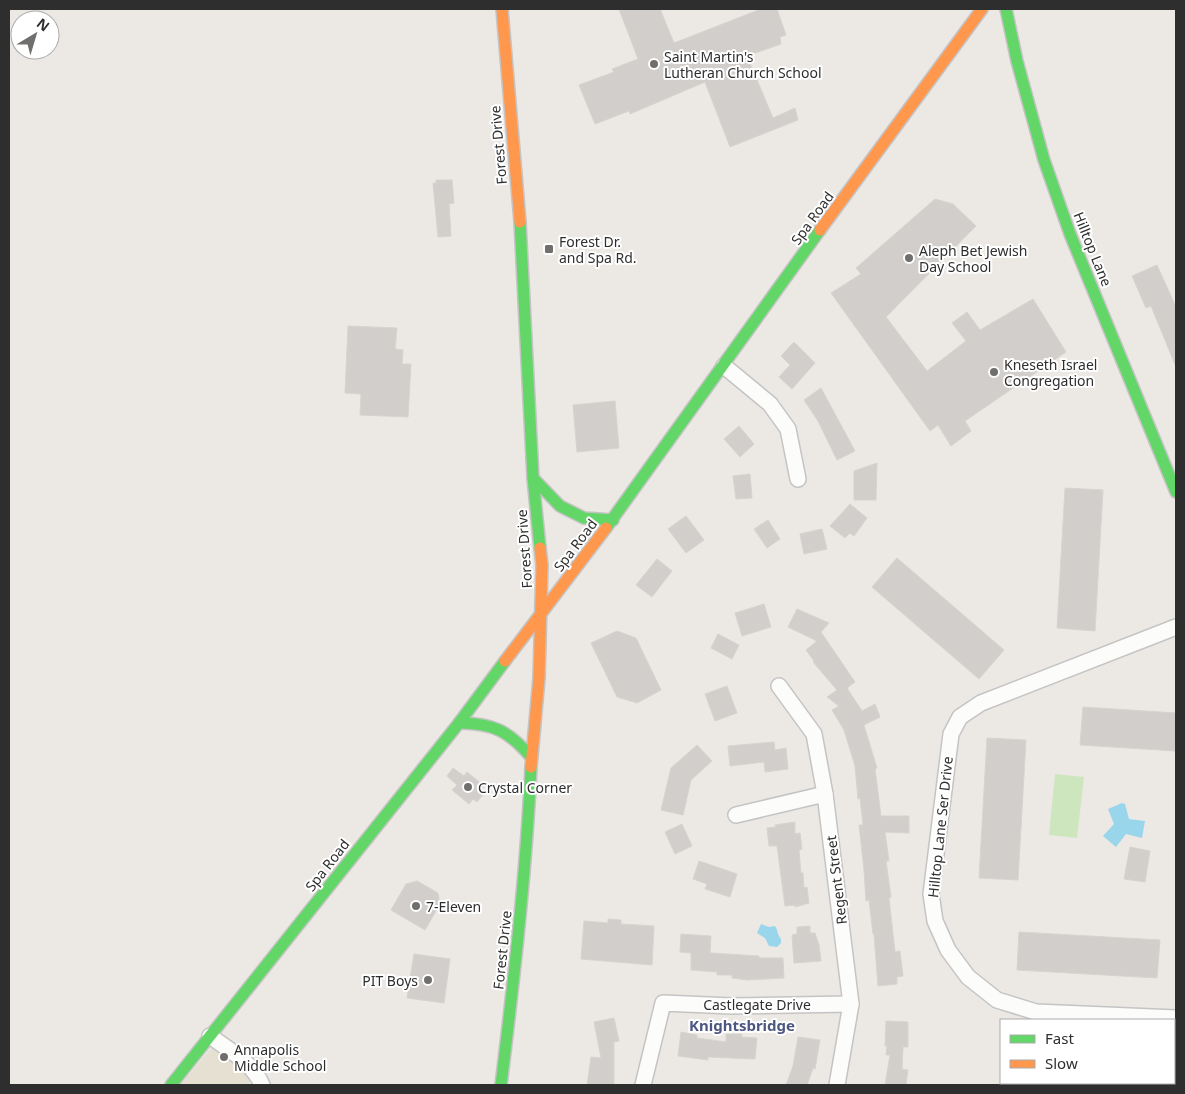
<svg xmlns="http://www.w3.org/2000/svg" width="1185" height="1094" font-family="'Noto Sans',sans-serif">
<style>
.education{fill:#e6e0d3}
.green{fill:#cee6be}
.water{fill:#99d6ec}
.building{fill:#d1cecb;stroke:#d7d4d0}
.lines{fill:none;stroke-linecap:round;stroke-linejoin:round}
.street-casing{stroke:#c5c4c5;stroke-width:18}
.fast-casing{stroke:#c5c4c5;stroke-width:14}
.slow-casing{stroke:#c5c4c5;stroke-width:14}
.street{stroke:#fcfcfb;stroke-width:15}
.fast{stroke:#63d668;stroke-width:11}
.slow{stroke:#ff974d;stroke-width:11}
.poi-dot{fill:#706f6e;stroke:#fff;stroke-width:2}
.labels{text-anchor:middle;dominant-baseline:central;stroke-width:4;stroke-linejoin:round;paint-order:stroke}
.poi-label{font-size:14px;fill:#2e2e2e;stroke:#fff;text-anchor:start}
.street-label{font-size:14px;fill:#2e2e2e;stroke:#fff}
.neighbourhood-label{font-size:15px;font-weight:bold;fill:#4d5680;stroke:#fff}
</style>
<rect width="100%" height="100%" fill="#ece8e4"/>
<polygon class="education" points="215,1044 252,1067 249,1085 180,1085"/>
<polygon class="green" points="1055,774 1084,777 1077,838 1049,835"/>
<g class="water">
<polygon points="1122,803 1125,804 1129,819 1145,821 1142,838 1126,834 1116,847 1103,836 1114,824 1108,809"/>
<path d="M761,924L769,927L775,926C778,930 777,934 781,939V943L777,947L769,946L765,938L757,933Z"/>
</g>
<g class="building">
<polygon points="619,9 660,9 674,43 761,9 777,9 786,35 780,37 781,44 747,56 773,118 795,108 798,120 730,147 705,82 630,114 629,111 595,124 579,85 614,72 612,69 638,59"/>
<polygon points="436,180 452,180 454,203 449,204 451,236 438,237 433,183 436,183"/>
<polygon points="935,199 953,204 976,226 886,317 927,371 966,341 952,323 967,312 980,330 1033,299 1066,352 965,421 971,431 951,446 938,425 930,431 831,293 861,274 856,268"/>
<polygon points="1157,265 1176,307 1176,367 1151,306 1146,308 1132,276"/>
<polygon points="348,326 397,328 395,349 403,350 402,364 411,364 408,417 360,415 361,394 345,393"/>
<polygon points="794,342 815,363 792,389 779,377 790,365 781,356"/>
<polygon points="821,388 855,451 837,460 818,421 804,400"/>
<polygon points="615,401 619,448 577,452 573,405"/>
<polygon points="739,426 754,444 740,457 724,439"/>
<polygon points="877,463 876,500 854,500 854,471"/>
<polygon points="750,474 752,498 736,499 733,476"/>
<polygon points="1065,488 1103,490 1095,631 1057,628"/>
<polygon points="850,504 867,518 854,536 850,533 845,538 830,526"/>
<polygon points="686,516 704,540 686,553 668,529"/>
<polygon points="768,520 780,539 767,548 754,529"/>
<polygon points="822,529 827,549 804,554 800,534"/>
<polygon points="897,558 1004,650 979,679 872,587"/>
<polygon points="657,559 672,571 652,597 636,585"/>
<polygon points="764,604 771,627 742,636 735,613"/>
<polygon points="797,609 829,623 821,632 855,682 847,688 862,711 875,704 880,717 864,725 877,768 875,769 881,816 909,816 909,833 885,832 889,861 886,861 891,897 889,898 895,952 900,951 903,976 897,977 897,984 878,986 874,934 873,934 869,900 866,901 865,885 864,870 859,825 863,825 860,798 858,799 855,766 844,730 832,710 839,706 827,697 837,690 813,662 814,661 806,650 817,641 788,627"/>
<polygon points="617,631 636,638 661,690 637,703 617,697 591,643"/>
<polygon points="718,634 739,645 732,659 711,648"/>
<polygon points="727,686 737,713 715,721 705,694"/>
<polygon points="1083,707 1176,713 1176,751 1080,745"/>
<polygon points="987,738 1026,740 1018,880 979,878"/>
<polygon points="774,742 775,750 786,748 788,769 765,772 764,762 730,766 728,746"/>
<polygon points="697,745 712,761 691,780 683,815 661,810 671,768"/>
<polygon points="453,768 464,776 467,772 484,786 481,789 485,792 477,802 473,799 469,804 452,790 457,785 447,776"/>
<polygon points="795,822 795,834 800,833 802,849 799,850 801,873 803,873 804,888 807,887 809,903 795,907 795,905 785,906 777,846 769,846 767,828 776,827 775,825"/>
<polygon points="682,824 692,846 675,854 665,832"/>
<polygon points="1130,847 1150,851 1145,882 1124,879"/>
<polygon points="699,861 737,874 730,897 705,889 707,884 693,879"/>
<polygon points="417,881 438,893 440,904 425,930 391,910 406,884"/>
<polygon points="608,919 621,920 621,924 654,926 652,965 581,959 584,921 608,923"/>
<polygon points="810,926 810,933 815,933 819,945 821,961 794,963 792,935 797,934 797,927"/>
<polygon points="1019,932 1160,940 1157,978 1017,970"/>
<polygon points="681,934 711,936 710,953 759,956 759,958 783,958 784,978 748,980 732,978 732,975 717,975 717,972 691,970 691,953 680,952"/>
<polygon points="414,954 450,959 444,1003 407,998"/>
<polygon points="614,1018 619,1041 614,1042 614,1085 587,1085 591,1057 601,1058 594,1022"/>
<polygon points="886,1021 908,1022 908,1047 903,1047 902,1069 908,1070 906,1085 885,1085 890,1055 886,1055 887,1046 885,1046"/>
<polygon points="681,1032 697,1035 697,1038 726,1042 726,1034 742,1034 741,1037 757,1038 755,1059 708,1057 708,1060 678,1056"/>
<polygon points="798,1037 820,1040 815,1069 813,1068 807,1085 786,1085 793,1066"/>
</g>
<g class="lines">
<g class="street-casing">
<g id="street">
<polyline points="724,366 770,404 788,429 798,479"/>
<polyline points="1176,627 981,703 960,717 951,734 931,894 935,921 948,950 968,977 997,1000 1036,1012 1176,1018"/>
<polyline points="779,686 814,734 825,794 851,1004 837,1085"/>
<polyline points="736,815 825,794"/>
<path d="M210,1036C229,1050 253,1063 262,1085"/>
<polyline points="643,1085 663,1003 731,1006 851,1004"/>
</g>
</g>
<g class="fast-casing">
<g id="fast">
<polyline points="1006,9 1017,61 1044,160 1070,234 1176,492"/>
<polyline points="520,222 533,478 540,548"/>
<polyline points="533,478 560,506 584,518 613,520"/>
<polyline points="606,528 820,230"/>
<path d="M459,723C493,723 509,731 531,757"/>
<polyline points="171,1085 459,723 505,661"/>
<path d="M501,1085C514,979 526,874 531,767"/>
</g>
</g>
<g class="slow-casing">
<g id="slow">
<polyline points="502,9 520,222"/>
<polyline points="820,230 982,9"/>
<polyline points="505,661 606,528"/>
<polyline points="531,767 539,678 542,565 540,548"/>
</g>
</g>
<use href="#street" class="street"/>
<use href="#fast" class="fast"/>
<use href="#slow" class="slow"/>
</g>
<g class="poi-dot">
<circle cx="654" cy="64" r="5"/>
<rect x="544" y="244" width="10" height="10" rx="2.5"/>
<circle cx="909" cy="258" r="5"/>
<circle cx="994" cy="372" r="5"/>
<circle cx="468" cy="787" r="5"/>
<circle cx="416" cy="906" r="5"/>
<circle cx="428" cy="980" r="5"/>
<circle cx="224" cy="1057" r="5"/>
</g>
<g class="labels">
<g class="poi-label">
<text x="664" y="56">Saint Martin's<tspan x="664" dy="16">Lutheran Church School</tspan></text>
<text x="559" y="241">Forest Dr.<tspan x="559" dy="16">and Spa Rd.</tspan></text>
<text x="919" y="250">Aleph Bet Jewish<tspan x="919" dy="16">Day School</tspan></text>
<text x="1004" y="364">Kneseth Israel<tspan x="1004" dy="16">Congregation</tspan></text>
<text x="478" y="787">Crystal Corner</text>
<text x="426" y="906">7-Eleven</text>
<text x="418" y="980" text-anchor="end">PIT Boys</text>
<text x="234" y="1049">Annapolis<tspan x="234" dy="16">Middle School</tspan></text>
</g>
<g class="street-label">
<text transform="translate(498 145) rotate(-95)">Forest Drive</text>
<text transform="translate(812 218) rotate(-54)">Spa Road</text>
<text transform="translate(1093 249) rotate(68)">Hilltop Lane</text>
<text transform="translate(575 545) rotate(-53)">Spa Road</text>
<text transform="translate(524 549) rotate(-94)">Forest Drive</text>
<text transform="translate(940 827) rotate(-84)">Hilltop Lane Ser Drive</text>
<text transform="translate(327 865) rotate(-52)">Spa Road</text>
<text transform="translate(836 880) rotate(-97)">Regent Street</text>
<text transform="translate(502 950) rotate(-84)">Forest Drive</text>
<text x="757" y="1004">Castlegate Drive</text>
</g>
<g class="neighbourhood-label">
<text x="742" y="1025">Knightsbridge</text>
</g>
</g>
<rect width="1185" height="1094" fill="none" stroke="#2e2e2e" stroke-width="20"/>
<rect x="1000" y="1019" width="175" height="65" fill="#ffffff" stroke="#ababab"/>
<rect x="1010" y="1035" width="25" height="8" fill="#63d668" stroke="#ababab"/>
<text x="1045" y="1044" font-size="15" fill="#2e2e2e">Fast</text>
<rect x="1010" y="1060" width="25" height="8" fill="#ff974d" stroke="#ababab"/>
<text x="1045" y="1069" font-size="15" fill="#2e2e2e">Slow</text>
<g transform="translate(35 35) rotate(38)"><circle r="24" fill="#ffffff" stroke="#ababab"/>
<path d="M0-4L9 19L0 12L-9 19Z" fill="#706f6e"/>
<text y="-8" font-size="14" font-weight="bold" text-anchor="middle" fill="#2e2e2e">N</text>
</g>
</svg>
